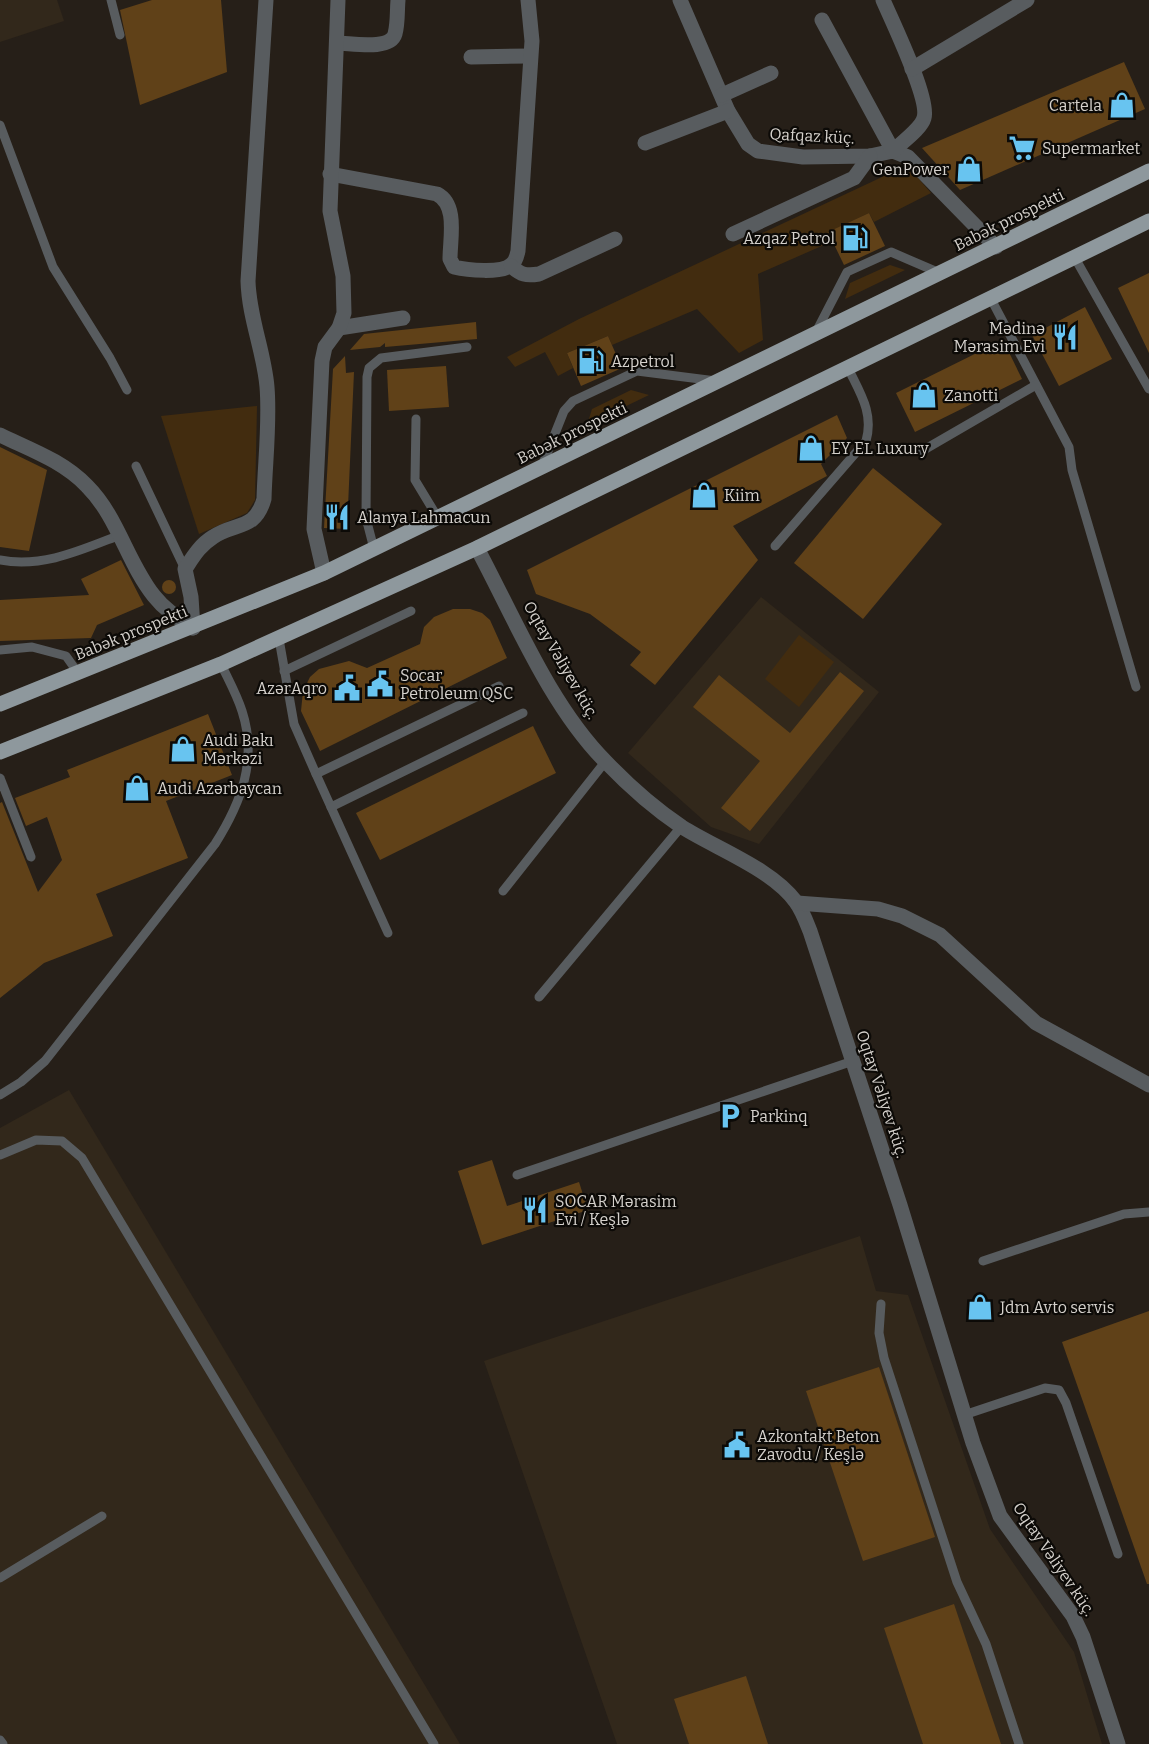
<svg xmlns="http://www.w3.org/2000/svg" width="1149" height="1744" font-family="Bitter,serif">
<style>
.built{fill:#32281b}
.green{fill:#422c0f}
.building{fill:#604118}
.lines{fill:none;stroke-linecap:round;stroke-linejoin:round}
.service{stroke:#585c5f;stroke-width:9}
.minor{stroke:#585c5f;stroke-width:15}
.primary{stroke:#8e989d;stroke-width:15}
.labels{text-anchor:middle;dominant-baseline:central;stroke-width:4.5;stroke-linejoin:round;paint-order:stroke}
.poi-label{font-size:16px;fill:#d5d1cc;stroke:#0c0a07;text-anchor:start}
.street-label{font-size:16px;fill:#d5d1cc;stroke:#0c0a07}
</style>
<rect width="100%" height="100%" fill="#261f18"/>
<g class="built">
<polygon points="0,0 57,0 64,21 0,42"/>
<polygon points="761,597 879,692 759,844 711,827 628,753"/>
<polygon points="69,1090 460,1744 0,1744 0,1128"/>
<polygon points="860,1236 876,1291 908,1295 990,1529 1074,1652 1102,1744 617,1744 484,1361"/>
</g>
<g class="green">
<polygon points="897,170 911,170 931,193 874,222 869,213 829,232 833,241 758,274 763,340 739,353 697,309 612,345 608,336 567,353 573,368 558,376 545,352 515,367 507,357 579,319"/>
<polygon points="890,265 905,270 845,299 850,283"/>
<polygon points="631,390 649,395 587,425 592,409"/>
<polygon points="257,406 255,500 247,513 199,534 161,416"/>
<polygon points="799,635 834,662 799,707 765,679"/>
</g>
<g class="building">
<polygon points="152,0 221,0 227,72 140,105 120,10"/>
<polygon points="1124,62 1145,109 960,190 922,148"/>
<polygon points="869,213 885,246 844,265 828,232"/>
<polygon points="1149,273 1149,353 1118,288"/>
<polygon points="1085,307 1112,359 1059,386 1032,335"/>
<polygon points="476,322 477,339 385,347 385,343 380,347 350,350 364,334"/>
<polygon points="608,336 622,368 581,386 567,353"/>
<polygon points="1003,340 1022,379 915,432 896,393"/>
<polygon points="345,356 346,373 354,372 347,529 324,528 333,369"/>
<polygon points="446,366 449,407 389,411 387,370"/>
<polygon points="837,415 847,438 821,464 827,476 733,526 758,560 655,685 630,665 641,652 590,614 536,594 527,570"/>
<polygon points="0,447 47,470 29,551 0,547"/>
<polygon points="873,468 942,524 863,619 794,563"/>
<polygon points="121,560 144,605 97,625 91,638 0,641 0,600 89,595 81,579"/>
<circle cx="169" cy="587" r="7"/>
<polygon points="453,609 470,609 482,613 490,620 507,658 320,751 301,711 303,691 310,677 319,669 349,661 367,668 420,644 424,627 434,617"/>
<polygon points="840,672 864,691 750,831 721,808 760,761 693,707 719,675 790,733"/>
<polygon points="208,714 232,775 166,801 188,858 96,894 113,936 44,963 0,998 0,803 2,802 38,892 62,860 47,817 26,826 15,798 70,777 67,770"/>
<polygon points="533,726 556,773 380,860 356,813"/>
<polygon points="492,1160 507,1206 579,1182 588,1210 482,1245 458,1171"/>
<polygon points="1149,1311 1149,1584 1147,1584 1062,1342"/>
<polygon points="879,1367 935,1537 863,1561 806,1391"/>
<polygon points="954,1604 1001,1744 923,1744 884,1628"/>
<polygon points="746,1676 768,1744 689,1744 674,1699"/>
</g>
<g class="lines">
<g class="service">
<polyline points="111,0 120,35"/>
<polyline points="0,125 53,267 110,358 127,390"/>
<polyline points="1075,258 1149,389"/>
<polyline points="991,299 1069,447 1072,470 1136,687"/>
<polyline points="816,332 847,272 891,252 942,274"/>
<polyline points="416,419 415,480 438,518"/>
<polyline points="922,451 1036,385"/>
<polyline points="136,466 185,569"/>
<polyline points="542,466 564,411 573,401 637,371 716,381"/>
<path d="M775,546L866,441C874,413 860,393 848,368"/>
<polyline points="374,549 366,518 367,377 369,368 381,358 467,347"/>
<path d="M0,560C43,568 81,550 120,535"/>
<polyline points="279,639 294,724 316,774 499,686"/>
<polyline points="0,650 32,647 66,656 78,673"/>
<polyline points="284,671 411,611"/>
<polyline points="316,774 388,933"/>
<polyline points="0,778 31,857"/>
<polyline points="331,807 523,713"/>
<polyline points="503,891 605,762"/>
<polyline points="539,997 681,827"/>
<path d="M0,1095L21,1082L45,1061L215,844C241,803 258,760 242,711C237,695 228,679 221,664"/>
<polyline points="0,1155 36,1140 62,1141 82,1158 434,1744"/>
<polyline points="517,1175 853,1061"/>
<polyline points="983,1261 1124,1214 1149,1212"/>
<polyline points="881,1304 879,1333 884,1358 957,1582 986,1644 1019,1744"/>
<polyline points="964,1415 1045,1388 1059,1390 1066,1403 1118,1554"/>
<polyline points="0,1578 102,1516"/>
<polyline points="0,1740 3,1744"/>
</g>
<g class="minor">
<polyline points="680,0 728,111 748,144 758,151 803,157 870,156 893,151 908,157 996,247"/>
<path d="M822,20L893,151C902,142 921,129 924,118C930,99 892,21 883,0"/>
<path d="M337,43C351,43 390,51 395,34C398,23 397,11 398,0"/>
<polyline points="471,57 530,56"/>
<polyline points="912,69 1027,0"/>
<polyline points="722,95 771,73"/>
<polyline points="645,143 728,111"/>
<path d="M330,174L437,194C458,205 450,238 450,259L454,267C466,270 503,274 512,264C516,261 517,255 518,251L532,41L528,0"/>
<polyline points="733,234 854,178 870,156"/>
<path d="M511,266C521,275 526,276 539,274L615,239"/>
<polyline points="339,328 403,318"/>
<path d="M0,435C31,450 63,461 87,486C118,517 127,562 154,596C165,610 178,618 193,628"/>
<path d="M477,548C514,617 550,706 606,762C629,786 655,809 682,827C717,849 772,869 796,902C802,910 806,921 810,931L900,1205L973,1443L1000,1516L1073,1616L1083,1637L1118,1744"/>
<polyline points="324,573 314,529 322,361 325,347 339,328 344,313 343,276 330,211 338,0"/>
<path d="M193,628L191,597L185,569C193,557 200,545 213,537C235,522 255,531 264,499C265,462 270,423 267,387C264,351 249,318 248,281L266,0"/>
<polyline points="797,903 878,909 902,916 940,935 1036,1023 1149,1085"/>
</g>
<g class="primary">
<polyline points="0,704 324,573 1149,171"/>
<polyline points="0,752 221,664 477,548 1149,221"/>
</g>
</g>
<defs>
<g id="shop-bare" transform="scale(2.07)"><path d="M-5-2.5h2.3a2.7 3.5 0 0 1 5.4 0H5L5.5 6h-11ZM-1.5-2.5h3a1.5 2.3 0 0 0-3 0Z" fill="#68c4f0" stroke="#0c0a07" stroke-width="2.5" paint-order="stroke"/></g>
<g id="supermarket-bare" transform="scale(2.07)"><path d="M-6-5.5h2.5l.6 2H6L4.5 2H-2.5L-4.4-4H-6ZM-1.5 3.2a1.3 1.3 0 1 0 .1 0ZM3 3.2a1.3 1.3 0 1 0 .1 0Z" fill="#68c4f0" stroke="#0c0a07" stroke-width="2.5" paint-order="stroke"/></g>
<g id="fuel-bare" transform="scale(2.07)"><path d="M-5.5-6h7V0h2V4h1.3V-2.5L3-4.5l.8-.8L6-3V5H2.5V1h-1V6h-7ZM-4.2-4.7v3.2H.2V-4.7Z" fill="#68c4f0" stroke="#0c0a07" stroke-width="2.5" paint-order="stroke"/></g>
<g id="restaurant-bare" transform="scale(2.07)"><path d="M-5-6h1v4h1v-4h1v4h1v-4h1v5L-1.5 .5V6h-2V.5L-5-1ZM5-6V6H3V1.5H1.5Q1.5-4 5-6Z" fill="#68c4f0" stroke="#0c0a07" stroke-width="2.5" paint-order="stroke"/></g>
<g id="civic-bare" transform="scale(2.07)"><path d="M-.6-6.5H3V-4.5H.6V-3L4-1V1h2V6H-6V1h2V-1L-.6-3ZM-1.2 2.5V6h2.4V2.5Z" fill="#68c4f0" stroke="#0c0a07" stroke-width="2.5" paint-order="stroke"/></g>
<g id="parking-bare" transform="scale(2.07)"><path d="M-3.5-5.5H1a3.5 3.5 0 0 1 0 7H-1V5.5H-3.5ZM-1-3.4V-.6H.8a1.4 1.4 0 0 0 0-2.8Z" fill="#68c4f0" stroke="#0c0a07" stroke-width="2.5" paint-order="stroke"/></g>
</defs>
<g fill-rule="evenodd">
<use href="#shop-bare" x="1122" y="105"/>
<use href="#supermarket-bare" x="1022" y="148"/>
<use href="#shop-bare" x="969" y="169"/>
<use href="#fuel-bare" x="855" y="238"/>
<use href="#restaurant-bare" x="1065" y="337"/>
<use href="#fuel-bare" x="591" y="361"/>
<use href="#shop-bare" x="924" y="395"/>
<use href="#shop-bare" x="811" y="448"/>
<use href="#shop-bare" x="704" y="495"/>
<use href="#restaurant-bare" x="337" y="517"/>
<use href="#civic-bare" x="380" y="684"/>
<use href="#civic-bare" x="347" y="688"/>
<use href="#shop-bare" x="183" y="749"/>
<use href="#shop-bare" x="137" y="788"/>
<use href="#parking-bare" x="730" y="1116"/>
<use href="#restaurant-bare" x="535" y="1210"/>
<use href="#shop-bare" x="980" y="1307"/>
<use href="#civic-bare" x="737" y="1445"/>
</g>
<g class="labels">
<g class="poi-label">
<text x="1102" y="105" text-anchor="end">Cartela</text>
<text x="1042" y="148">Supermarket</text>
<text x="949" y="169" text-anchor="end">GenPower</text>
<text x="835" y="238" text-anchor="end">Azqaz Petrol</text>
<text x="1045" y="328" text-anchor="end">Mədinə<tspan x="1045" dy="18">Mərasim Evi</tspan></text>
<text x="611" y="361">Azpetrol</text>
<text x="944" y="395">Zanotti</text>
<text x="831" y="448">EY EL Luxury</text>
<text x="724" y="495">Kiim</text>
<text x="357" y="517">Alanya Lahmacun</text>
<text x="400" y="675">Socar<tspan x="400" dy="18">Petroleum QSC</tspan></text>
<text x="327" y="688" text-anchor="end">AzərAqro</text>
<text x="203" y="740">Audi Bakı<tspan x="203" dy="18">Mərkəzi</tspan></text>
<text x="157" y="788">Audi Azərbaycan</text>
<text x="750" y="1116">Parkinq</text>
<text x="555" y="1201">SOCAR Mərasim<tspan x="555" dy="18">Evi / Keşlə</tspan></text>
<text x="1000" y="1307">Jdm Avto servis</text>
<text x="757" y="1436">Azkontakt Beton<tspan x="757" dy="18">Zavodu / Keşlə</tspan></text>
</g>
<g class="street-label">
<text transform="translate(812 136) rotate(3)">Qafqaz küç.</text>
<text transform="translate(1009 220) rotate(-26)">Babək prospekti</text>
<text transform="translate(572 433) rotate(-26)">Babək prospekti</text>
<text transform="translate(131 633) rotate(-22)">Babək prospekti</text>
<text transform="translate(561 660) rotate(60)">Oqtay Vəliyev küç.</text>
<text transform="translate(882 1094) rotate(72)">Oqtay Vəliyev küç.</text>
<text transform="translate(1054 1559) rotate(56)">Oqtay Vəliyev küç.</text>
</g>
</g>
</svg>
